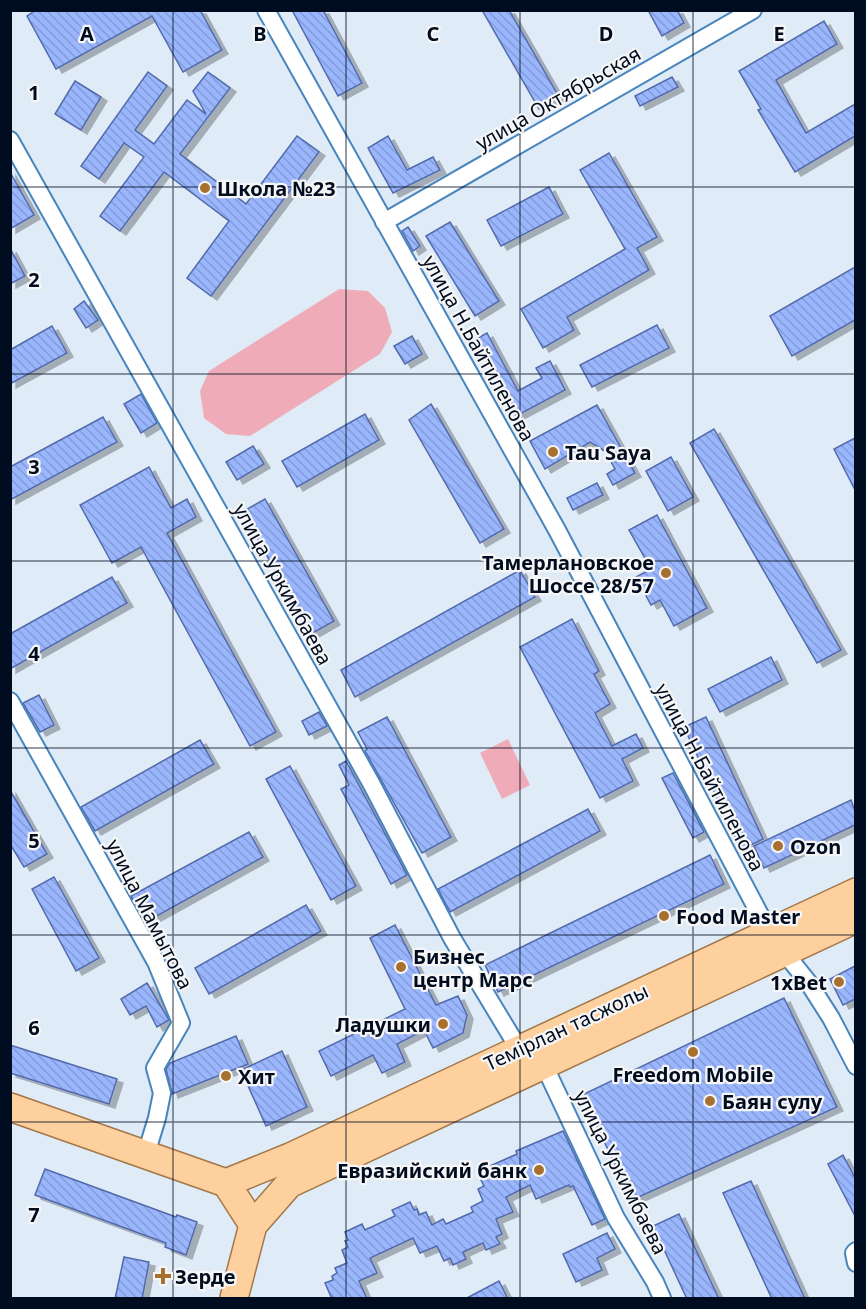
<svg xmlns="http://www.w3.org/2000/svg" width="866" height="1309" font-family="'Noto Sans',sans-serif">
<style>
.grass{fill:#efacb8}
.building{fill:url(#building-back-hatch);stroke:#526aaa;stroke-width:1.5;filter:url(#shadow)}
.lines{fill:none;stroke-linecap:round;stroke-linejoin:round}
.minor-casing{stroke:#4885bc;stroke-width:20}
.primary-casing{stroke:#a37748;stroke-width:30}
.minor{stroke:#fff;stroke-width:16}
.primary{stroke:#fdd09e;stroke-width:27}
.grid{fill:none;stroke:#000c20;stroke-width:1.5;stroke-opacity:0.55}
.poi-dot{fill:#a8702e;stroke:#f6f6f6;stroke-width:2}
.labels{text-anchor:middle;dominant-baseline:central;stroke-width:4.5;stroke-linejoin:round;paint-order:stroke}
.street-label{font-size:20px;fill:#000c20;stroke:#f6f6f6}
.poi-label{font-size:20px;font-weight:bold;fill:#000c20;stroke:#f6f6f6;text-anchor:start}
.grid-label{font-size:20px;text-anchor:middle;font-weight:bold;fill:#000c20;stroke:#f6f6f6;stroke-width:4.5;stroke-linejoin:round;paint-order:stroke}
</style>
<defs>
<pattern id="building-back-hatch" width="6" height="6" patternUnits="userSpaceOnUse" patternTransform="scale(1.5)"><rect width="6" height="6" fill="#9ab6fd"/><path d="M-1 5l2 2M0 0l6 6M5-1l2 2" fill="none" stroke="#839bd9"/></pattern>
<filter id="shadow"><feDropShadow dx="6" dy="4" stdDeviation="0" flood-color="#0004"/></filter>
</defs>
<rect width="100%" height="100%" fill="#dfebf7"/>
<g class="grass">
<polygon points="339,289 368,291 385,308 392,332 380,354 250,436 226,434 204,418 200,391 209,371"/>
<polygon points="508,739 530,785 502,799 480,753"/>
</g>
<g class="building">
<polygon points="36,10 200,10 222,50 183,72 152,16 56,69 27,16"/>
<polygon points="292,10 323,10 362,83 338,96"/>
<polygon points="482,10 509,10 559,97 539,109"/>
<polygon points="648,10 677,10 684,23 662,36"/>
<polygon points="824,21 837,44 776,80 806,133 855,104 855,136 795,172 758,110 761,109 739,71"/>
<polygon points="148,72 167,86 135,130 154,144 187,100 206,114 193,91 208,72 230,88 180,154 246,204 297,136 319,152 211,296 187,278 229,221 164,172 120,231 100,216 144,157 124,143 99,179 81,166"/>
<polygon points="672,77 678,87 640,106 635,96"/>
<polygon points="75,81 101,97 81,130 55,114"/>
<polygon points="388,136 407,170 433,157 440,170 393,193 368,148"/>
<polygon points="609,153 657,237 637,248 649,270 567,317 574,330 543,348 521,309 625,249 580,170"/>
<polygon points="10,172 34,215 10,229"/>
<polygon points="549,187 563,214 501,246 487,220"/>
<polygon points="450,222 499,301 475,316 426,236"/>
<polygon points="408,227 420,246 413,251 402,231"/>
<polygon points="10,248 25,276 10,284"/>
<polygon points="855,267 855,320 792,356 770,316"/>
<polygon points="84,301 98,320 86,328 74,309"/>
<polygon points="657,325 669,348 592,387 580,365"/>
<polygon points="52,326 67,353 10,384 10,350"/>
<polygon points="487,333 518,391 542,378 536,368 550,361 565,390 516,416 476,339"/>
<polygon points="412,336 422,354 405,364 394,346"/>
<polygon points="141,394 157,423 141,433 124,404"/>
<polygon points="431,404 504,529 480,543 409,420"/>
<polygon points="597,405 635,473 613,485 607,474 615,469 605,451 590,442 545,469 530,441"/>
<polygon points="365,414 379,440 297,487 282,461"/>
<polygon points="103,417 117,442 10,500 10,467"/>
<polygon points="714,429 841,650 817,663 690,443"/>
<polygon points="855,438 855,490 834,449"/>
<polygon points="253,446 264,464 237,480 226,462"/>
<polygon points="671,457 693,497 668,511 646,471"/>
<polygon points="149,467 171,508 187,499 196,517 167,533 276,732 250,746 141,547 112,563 80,505"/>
<polygon points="597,483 603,495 573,510 567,498"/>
<polygon points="265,499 334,621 311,634 242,512"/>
<polygon points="657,515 707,608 674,626 660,600 651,605 636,577 651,569 629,530"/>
<polygon points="520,570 535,597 355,697 341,670"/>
<polygon points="112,577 127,603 10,669 10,634"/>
<polygon points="572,619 599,671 594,674 610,704 595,713 612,746 636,734 643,748 622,759 633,781 600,798 520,647"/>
<polygon points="771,657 782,680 720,712 708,689"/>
<polygon points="39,695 54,725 40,732 23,703"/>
<polygon points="319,712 327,726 309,735 302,721"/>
<polygon points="387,717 451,837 422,853 365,751 367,749 358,732"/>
<polygon points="706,717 763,839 741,850 684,727"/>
<polygon points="200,740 214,764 95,831 81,807"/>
<polygon points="346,761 407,875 391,884 341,789 349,785 339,765"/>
<polygon points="290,766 356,886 331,900 266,779"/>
<polygon points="673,773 704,832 693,838 662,778"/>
<polygon points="10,790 47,854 24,867 10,844"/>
<polygon points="851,800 855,811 855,825 764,868 754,846"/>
<polygon points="588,809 600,831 450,912 438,889"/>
<polygon points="249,832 263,857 146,922 131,896"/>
<polygon points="710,855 724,884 498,992 485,965"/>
<polygon points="54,877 99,958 76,971 32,889"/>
<polygon points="306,905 321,931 209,994 195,968"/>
<polygon points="395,925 436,1005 458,996 467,1015 463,1033 433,1048 424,1030 397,1044 405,1062 382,1073 373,1055 331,1076 319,1051 405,1009 370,938"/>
<polygon points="855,966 855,999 843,1005 830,979"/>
<polygon points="147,983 169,1020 157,1027 146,1006 130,1015 121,999"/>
<polygon points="784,998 837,1107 632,1200 582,1095"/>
<polygon points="236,1036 248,1064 172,1094 166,1069 170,1063"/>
<polygon points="10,1045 117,1079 109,1104 10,1073"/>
<polygon points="282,1051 307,1107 266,1126 241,1070"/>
<polygon points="563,1131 605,1219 592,1225 573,1186 570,1187 569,1185 536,1199 530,1185 506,1197 513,1212 496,1219 502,1234 496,1237 500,1244 486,1250 483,1243 463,1252 466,1259 453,1265 450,1258 444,1261 437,1246 420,1253 413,1238 370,1258 377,1273 359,1281 367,1299 332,1299 325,1283 333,1280 332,1276 337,1273 335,1268 347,1263 342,1250 348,1247 345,1241 348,1240 345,1232 362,1224 365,1230 395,1216 392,1210 410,1202 414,1210 417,1209 419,1215 426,1212 432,1225 443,1219 446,1224 473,1212 471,1207 483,1201 478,1189 484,1186 481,1180 484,1178 481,1170 517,1154 516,1151"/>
<polygon points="843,1155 855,1178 855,1216 828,1164"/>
<polygon points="45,1169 176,1217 177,1215 197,1222 186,1255 165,1247 166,1243 35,1195"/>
<polygon points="751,1181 805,1299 772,1299 723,1193"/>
<polygon points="679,1214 719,1299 687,1299 653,1226"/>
<polygon points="607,1233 615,1249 597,1258 602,1270 576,1282 563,1254"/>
<polygon points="124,1257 149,1262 142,1299 115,1299"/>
<polygon points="499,1281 508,1299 465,1299"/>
</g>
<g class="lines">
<g class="minor-casing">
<g id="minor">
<polyline points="266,10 557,530 769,932"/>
<polyline points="10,140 371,783 452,938 519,1049"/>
<polyline points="384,222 753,10"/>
<polyline points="10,701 156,962 181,1023 155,1068 162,1093 157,1118 146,1154"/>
<polyline points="784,952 808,982 831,1018 856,1066"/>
<polyline points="544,1065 616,1218 655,1282 662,1298"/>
<polyline points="856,1251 854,1253 856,1263"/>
</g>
</g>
<g class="primary-casing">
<g id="primary">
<polyline points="10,1107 226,1183 290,1157 856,892"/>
<polyline points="226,1183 253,1225"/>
<polyline points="234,1298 253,1225 289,1184 856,919"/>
</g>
</g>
<use href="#minor" class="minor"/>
<use href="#primary" class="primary"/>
</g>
<path class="grid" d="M173,10V1298M346,10V1298M520,10V1298M693,10V1298M10,187H856M10,374H856M10,561H856M10,748H856M10,935H856M10,1122H856"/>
<g class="poi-dot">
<circle cx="205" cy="188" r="6"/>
<circle cx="553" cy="452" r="6"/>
<circle cx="666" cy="573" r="6"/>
<circle cx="778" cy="846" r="6"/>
<circle cx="664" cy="916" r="6"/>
<circle cx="401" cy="967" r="6"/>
<circle cx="839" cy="982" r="6"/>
<circle cx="443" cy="1024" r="6"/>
<circle cx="693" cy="1052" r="6"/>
<circle cx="226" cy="1076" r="6"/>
<circle cx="710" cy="1101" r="6"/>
<circle cx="539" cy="1170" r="6"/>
<path d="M160 1267h6v6h6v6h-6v6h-6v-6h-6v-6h6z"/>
</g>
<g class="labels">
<g class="street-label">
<text transform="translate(558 98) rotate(-30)">улица Октябрьская</text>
<text transform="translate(479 348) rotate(61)">улица Н.Байтиленова</text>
<text transform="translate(283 584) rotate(61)">улица Уркимбаева</text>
<text transform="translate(710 777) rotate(62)">улица Н.Байтиленова</text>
<text transform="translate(150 914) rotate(63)">улица Мамытова</text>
<text transform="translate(566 1027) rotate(-25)">Темірлан тасжолы</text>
<text transform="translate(621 1172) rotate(63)">улица Уркимбаева</text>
</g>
<g class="poi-label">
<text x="217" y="188">Школа №23</text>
<text x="565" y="452">Tau Saya</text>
<text x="654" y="562" text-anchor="end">Тамерлановское<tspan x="654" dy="23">Шоссе 28/57</tspan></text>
<text x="790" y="846">Ozon</text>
<text x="676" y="916">Food Master</text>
<text x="413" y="956">Бизнес<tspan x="413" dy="23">центр Марс</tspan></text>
<text x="827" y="982" text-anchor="end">1xBet</text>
<text x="431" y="1024" text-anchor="end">Ладушки</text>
<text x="693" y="1074" text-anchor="middle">Freedom Mobile</text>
<text x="238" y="1076">Хит</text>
<text x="722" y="1101">Баян сулу</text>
<text x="527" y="1170" text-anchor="end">Евразийский банк</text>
<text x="175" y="1276">Зерде</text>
</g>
</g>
<g class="grid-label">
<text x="87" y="41">A</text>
<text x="260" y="41">B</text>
<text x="433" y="41">C</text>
<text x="606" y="41">D</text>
<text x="779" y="41">E</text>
<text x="34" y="100">1</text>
<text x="34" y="287">2</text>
<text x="34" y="474">3</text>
<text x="34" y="661">4</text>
<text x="34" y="848">5</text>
<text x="34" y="1035">6</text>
<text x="34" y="1222">7</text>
</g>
<rect width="866" height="1309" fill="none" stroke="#000c20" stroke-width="24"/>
</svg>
